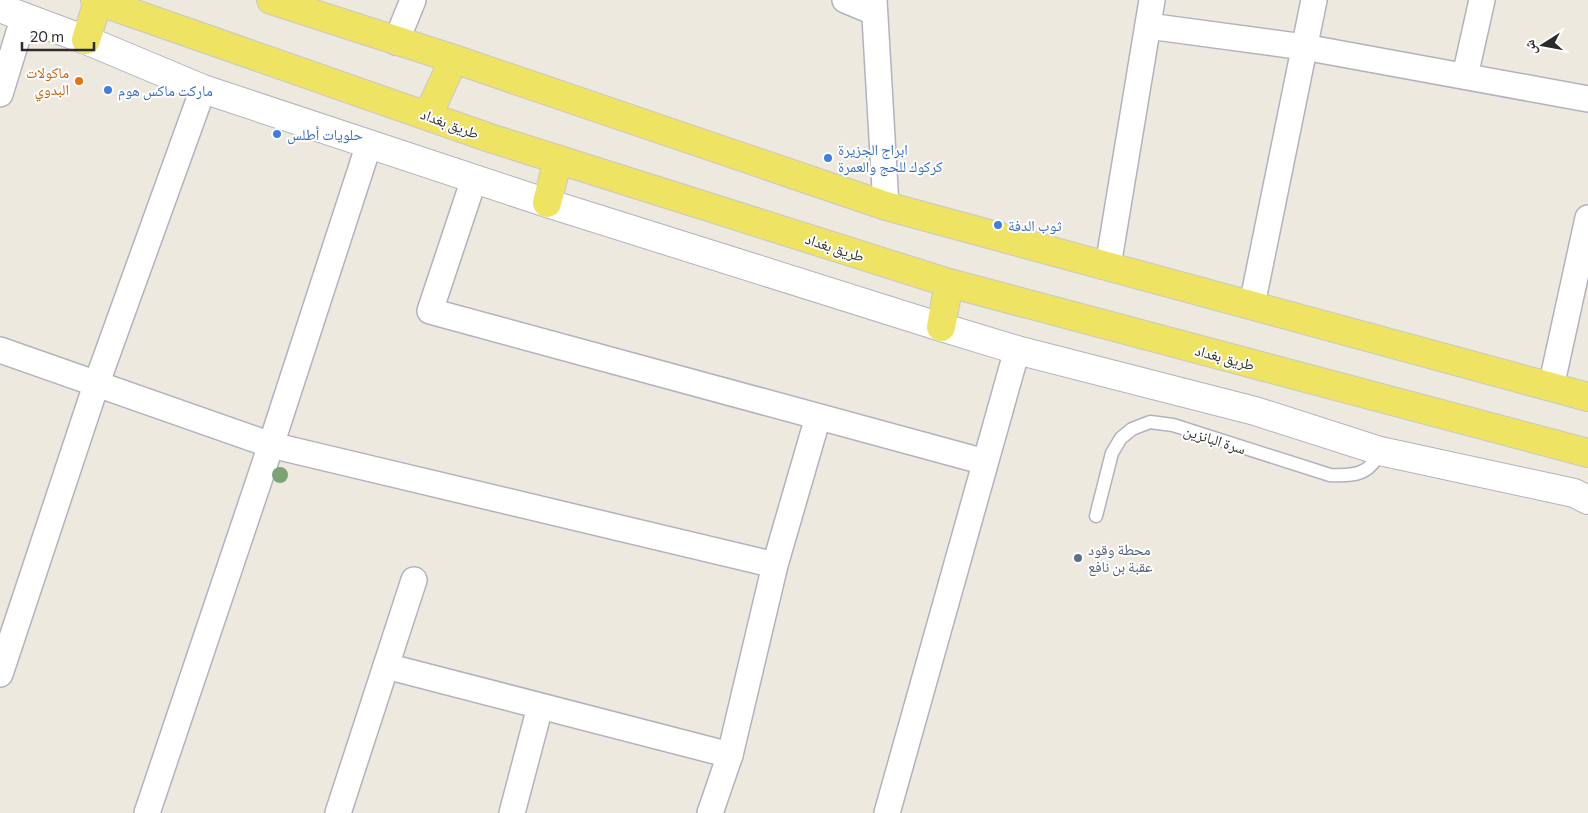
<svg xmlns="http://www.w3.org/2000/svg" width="1588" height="813" font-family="Commissioner,'Noto Naskh Arabic',sans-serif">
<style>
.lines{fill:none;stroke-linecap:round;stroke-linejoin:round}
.lane-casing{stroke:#b2b2bf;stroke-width:15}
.street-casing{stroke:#b2b2bf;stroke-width:28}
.secondary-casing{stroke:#b2b2bf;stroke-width:30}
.primary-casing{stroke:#c8c8c8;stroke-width:30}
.lane{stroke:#fff;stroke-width:12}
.street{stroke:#fff;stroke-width:25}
.secondary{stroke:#fff;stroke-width:28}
.primary{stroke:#eee362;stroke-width:28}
.tree{fill:#7ca373}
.food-dot{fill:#e8710a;stroke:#fff;stroke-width:2}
.shop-dot{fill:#3f7fe0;stroke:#fff;stroke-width:2}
.service-dot{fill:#5c6f8a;stroke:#fff;stroke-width:2}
.labels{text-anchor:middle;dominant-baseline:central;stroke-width:4;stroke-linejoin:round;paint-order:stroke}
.food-label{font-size:15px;fill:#c56008;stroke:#fff;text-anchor:end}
.shop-label{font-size:15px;fill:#366cbe;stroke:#fff;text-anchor:start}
.street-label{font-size:15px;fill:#2c2c2c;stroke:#fff}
.service-label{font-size:15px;fill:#4e5e75;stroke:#fff;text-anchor:start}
</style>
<rect width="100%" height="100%" fill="#ede9de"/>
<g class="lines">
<g class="lane-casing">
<path id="lane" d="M1096,516L1112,453L1121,438L1132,429L1150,422L1173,425L1330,475C1354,476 1370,475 1380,451"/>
</g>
<g class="street-casing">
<g id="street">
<polyline points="845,0 874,12"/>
<polyline points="874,0 886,206"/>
<polyline points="1148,26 1304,47 1588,99"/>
<polyline points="396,42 413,0"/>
<polyline points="1465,76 1482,0"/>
<polyline points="0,94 24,16"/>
<polyline points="474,179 430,311 985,462"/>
<polyline points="1108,266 1152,0"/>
<polyline points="1252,305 1314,0"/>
<polyline points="0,350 271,445 775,565"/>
<polyline points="1551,387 1588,218"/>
<polyline points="386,666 730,755"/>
<polyline points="0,674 96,385 203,89"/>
<polyline points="147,813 271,445 369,144"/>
<polyline points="338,813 414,580"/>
<polyline points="512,813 540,707"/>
<polyline points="710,813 730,755 775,565 818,417"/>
<polyline points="887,813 1017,350"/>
</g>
</g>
<g class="secondary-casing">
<polyline id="secondary" points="0,8 86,40 203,89 547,203 941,327 1017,350 1255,411 1380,451 1574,493 1588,500"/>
</g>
<g class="primary-casing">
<g id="primary">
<polyline points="95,0 490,138 949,283 1588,453"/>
<polyline points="271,0 454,59 886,206 1588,397"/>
<polyline points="86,40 98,1"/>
<polyline points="428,115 454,59"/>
<polyline points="547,203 558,159"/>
<polyline points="941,327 949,283"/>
</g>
</g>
<use href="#lane" class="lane"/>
<use href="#street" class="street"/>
<use href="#secondary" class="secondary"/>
<use href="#primary" class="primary"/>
</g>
<circle class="tree" cx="280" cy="475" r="8"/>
<circle class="food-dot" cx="79" cy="81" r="5"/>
<g class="shop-dot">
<circle cx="108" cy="90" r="5"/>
<circle cx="277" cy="134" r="5"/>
<circle cx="828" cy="158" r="5"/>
<circle cx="998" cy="225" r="5"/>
</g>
<circle class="service-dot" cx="1078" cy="558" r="5"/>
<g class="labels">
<g class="food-label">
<text x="69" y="72">ماكولات<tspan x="69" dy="17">البدوي</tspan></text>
</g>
<g class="shop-label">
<text x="118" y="90">ماركت ماكس هوم</text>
<text x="287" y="134">حلويات أطلس</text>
<text x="838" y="149">ابراج الجزيرة<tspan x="838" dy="17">كركوك للحج والعمرة</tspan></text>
<text x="1008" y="225">ثوب الدفة</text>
</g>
<g class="street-label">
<text transform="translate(450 123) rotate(20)">طريق بغداد</text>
<text transform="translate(835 247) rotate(18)">طريق بغداد</text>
<text transform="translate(1225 357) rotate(15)">طريق بغداد</text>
<text transform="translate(1215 439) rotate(18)">سرة البانزين</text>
</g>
<g class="service-label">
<text x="1088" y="549">محطة وقود<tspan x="1088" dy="17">عقبة بن نافع</tspan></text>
</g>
</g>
<g transform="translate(1543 45) rotate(259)" stroke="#ffffff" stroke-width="4" paint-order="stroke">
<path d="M0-4L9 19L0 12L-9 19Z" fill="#2c2c2c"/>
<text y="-8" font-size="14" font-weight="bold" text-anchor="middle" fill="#2c2c2c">ش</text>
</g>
<path d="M22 42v8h72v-8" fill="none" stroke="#2c2c2c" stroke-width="2.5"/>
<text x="30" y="42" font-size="15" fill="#2c2c2c" stroke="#ffffff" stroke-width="4" paint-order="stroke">20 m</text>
</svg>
